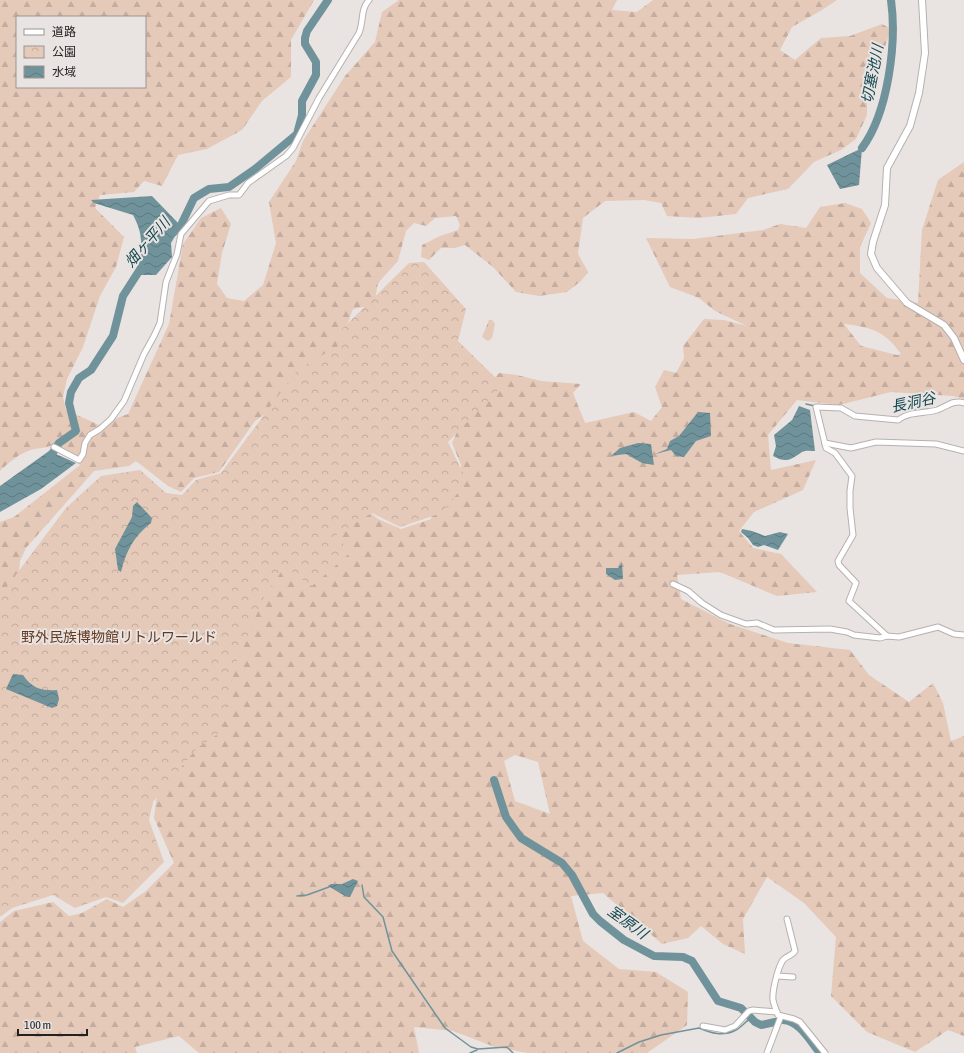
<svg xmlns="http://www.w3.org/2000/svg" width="964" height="1053" font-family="'Asap Condensed','Noto Sans JP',sans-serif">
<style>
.grass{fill:url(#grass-tufts)}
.forest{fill:url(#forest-firs);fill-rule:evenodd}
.park{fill:url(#park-crowns)}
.water{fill:url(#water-waves)}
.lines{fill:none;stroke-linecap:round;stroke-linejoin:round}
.stream{stroke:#70939b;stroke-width:1.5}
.river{stroke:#70939b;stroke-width:8}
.minor-casing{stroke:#b6b1ae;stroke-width:7}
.major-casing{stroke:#b6b1ae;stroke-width:8}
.minor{stroke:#fff;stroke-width:5}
.major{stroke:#fff;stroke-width:6}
.labels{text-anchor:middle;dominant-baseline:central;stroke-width:4;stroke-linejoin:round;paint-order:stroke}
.park-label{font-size:14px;fill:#633a20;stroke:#e9e4e2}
.water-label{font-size:15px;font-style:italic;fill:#144953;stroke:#e9e4e2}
</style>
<defs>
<pattern id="grass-tufts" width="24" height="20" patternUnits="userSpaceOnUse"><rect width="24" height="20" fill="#e5c9b9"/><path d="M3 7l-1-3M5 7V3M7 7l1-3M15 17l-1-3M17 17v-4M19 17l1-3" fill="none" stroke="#c4ac9f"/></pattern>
<pattern id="forest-firs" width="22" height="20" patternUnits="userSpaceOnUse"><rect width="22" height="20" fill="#e5c9b9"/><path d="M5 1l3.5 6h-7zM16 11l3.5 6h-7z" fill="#c4ac9f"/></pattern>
<pattern id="park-crowns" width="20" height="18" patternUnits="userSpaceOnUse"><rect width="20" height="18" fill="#e5c9b9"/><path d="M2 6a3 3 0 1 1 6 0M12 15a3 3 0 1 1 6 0" fill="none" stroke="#c4ac9f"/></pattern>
<pattern id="water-waves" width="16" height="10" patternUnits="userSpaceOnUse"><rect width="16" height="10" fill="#70939b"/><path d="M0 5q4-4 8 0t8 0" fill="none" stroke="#5c787e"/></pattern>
</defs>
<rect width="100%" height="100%" fill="#e9e4e2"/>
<polygon class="grass" points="489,320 492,320 495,324 492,338 488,341 482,337"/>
<g class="forest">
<path d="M0,0H314L291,40V77L262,101L242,130L207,149L178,155L162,186L144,181L134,192L100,195L95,208L124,237L116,267L100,296L83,347L67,379L63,397L66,410L99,425L128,414L169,324L183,244L201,218L221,208L231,224L222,253L217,284L227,298L244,301L263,285L276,243L269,202L296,161L303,141L345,76L375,42L382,12L399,0H617L612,10L637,12L653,0H837L822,10L792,27L780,50L795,60L821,38L850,36L882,24L891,29L867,100V115L856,139L841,150L814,162L788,189L748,198L736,214L699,218L667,216L661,203L644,200L605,201L583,218L578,254L588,272L581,281L567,292L539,296L516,292L493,267L465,245L455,248H441L429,260L421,257L422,245L440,236L458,230L460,225L456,216L435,218L426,226L414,223L406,231L398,261L378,283L374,305L353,309L346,328L347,343L289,397L255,421L219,472L194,478L181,492L168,486L136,461L129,466L94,471L26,548L20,561L17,591L0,610V522L14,517L80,465L55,443C47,449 41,447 31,450C20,453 8,463 0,471ZM17,17H145V87H17Z"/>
<path d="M964,162V399L953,396L891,392L839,405L797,400L768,435L771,470L816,460L803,490L754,512L739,531L753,548L781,554L817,592L777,596L720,572L677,575L681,599L730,624L788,643L850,650L869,675L909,702L933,683L943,703L951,741L964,736V1036L948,1030L915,1052L867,1032L831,996L836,937L804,903L767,877L743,919L745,954L723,944L701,926L688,938L662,944L603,893L571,896L583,941L619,969L656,972L688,992L687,1025L647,1053H528L495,1047L453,1031L414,1027L419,1053H199L179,1036L135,1047L137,1053H0V922L14,911L53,902L69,916L82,913L107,899L123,907L146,891L174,863L154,818L158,786L229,654L287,559L332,535L361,505L378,519L401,529L431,519L434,505L460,477L461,465L452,443C462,418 480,393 499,373L517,375L541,381L581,384L573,393L585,423L634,412L651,421L662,407L655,387L664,370L676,373L684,358L683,346L704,319L724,320L747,326L715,311L699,298L670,287L646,238L693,239L763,230L780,224L806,228L820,207L845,203L862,209L871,223L860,247V273L887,298L918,303L922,230L938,180ZM844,324C871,327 885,331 901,354L897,355L861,346ZM515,755L538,762L550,814L515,801L504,761Z"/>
</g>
<polygon class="park" points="424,262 466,309 458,341 503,385 448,442 467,481 442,513 400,527 372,513 336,535 350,553 312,586 296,576 286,565 264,597 235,666 221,732 197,748 153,802 149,820 164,862 123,903 106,897 75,908 53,895 12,908 0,917 0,596 66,508 101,476 140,470 166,493 182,495 196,480 221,473 298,369 338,346 342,329 409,263"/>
<g class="water">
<polygon points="862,148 859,185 840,189 827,165"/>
<path d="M152,196L181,226L171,243L172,257L156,275H135C142,251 145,237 133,215L94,203L91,200Z"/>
<path d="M799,406L810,410L815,451C811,451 806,450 802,452C791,459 787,464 773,456L776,446L774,435L792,420Z"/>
<polygon points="698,412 710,413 711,436 696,441 684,457 676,456 671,450 655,454 667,449 670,441 679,436"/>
<polygon points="638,443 651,444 654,465 642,463 626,454 611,456 620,448"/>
<polygon points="49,451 76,463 41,489 0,512 0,486"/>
<path d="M137,502L152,518L151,523C134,536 126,551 121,572L118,570L115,549L132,517L133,506Z"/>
<polygon points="742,529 752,531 765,536 780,532 788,534 778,550 764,545 758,547 753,545 748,538 741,532"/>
<polygon points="622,563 623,579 615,580 606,574 606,568 618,568"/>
<path d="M13,674L23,675C32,688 41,691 57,690L59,699L57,706L52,708L6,689Z"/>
<polygon points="353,879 358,881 350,897 345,896 328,886 331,884 342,884"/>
</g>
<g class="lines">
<g class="stream">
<polyline points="806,404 815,406"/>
<polyline points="901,416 916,410 932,409"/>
<polyline points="362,885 364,897 383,917 392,951 445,1028 471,1047 478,1049 507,1047 513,1053"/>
<polyline points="297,896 307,895 329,887"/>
<polyline points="470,1053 477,1050"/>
<path d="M617,1053L639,1042L661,1035L699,1028C711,1033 723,1037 736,1030C741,1028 746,1021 751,1018"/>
</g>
<g class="river">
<path d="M862,148C888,113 897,43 891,0"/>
<polyline points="173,233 181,225 194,198 209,189 229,187 255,169 297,134 302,115 302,101 316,75 316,62 305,44 305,38 307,31 328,0"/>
<polyline points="47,462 59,443 76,431 69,403 71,392 79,378 91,370 113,336 123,296 141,268"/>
<polyline points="494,780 506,817 521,838 562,863 572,875 593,914 600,921 624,940 654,956 683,957 692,961 718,1001 741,1008 755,1022 761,1025 775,1022"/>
<path d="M783,1020C800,1021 810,1041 820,1053"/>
</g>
<g class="minor-casing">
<g id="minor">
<polyline points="825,443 851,448 876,442 936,444 964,451"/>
<path d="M54,447L79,460L83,454L85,443L90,435L100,429L111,419L124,401L144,354L154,336L160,323L166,282L177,254L181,234L209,201L229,195H239L248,183L286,156L293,148L319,98L359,33C364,21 360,10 369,0"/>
<polyline points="673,584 688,591 702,603 721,615 746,624 757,623 774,630 830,629 847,632 854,635 880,638 887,636 899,637 938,627 954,634 964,635"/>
<path d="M887,636L849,601L856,583L839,565L838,561L853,535L850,508V491L852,476L835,453L826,448L816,407L841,408L855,416L898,420C910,411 923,414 937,410C946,407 954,399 964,403"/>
<path d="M787,919L795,951C792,956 786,956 783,960C778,967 772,991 773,1000C774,1005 776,1010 778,1015L794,1019L800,1022L825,1053"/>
<polyline points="777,976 793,977"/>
<polyline points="703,1026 725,1030 735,1026 749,1011 753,1010 777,1012"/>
<polyline points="767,1053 781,1016"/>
</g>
</g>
<g class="major-casing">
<polyline id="major" points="922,0 925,53 919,93 910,126 887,168 885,205 873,242 871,254 877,268 907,303 944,325 954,338 964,360"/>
</g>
<use href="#minor" class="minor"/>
<use href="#major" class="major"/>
</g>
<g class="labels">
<g class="park-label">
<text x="119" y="637">野外民族博物館リトルワールド</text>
</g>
<g class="water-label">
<text transform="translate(872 74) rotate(-79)">切塞池川</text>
<text transform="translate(147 242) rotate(-49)">畑ヶ平川</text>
<text transform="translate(913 402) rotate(-12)">長洞谷</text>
<text transform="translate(628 922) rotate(36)">室原川</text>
</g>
</g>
<rect x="16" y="16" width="130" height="72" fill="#e9e4e2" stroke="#9a9694"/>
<rect x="24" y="29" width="20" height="6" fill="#ffffff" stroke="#9a9694"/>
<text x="52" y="36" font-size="12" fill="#232120">道路</text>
<rect x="24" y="46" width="20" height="12" fill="url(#park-crowns)" stroke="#9a9694"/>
<text x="52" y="56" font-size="12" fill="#232120">公園</text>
<rect x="24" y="66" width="20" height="12" fill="url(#water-waves)" stroke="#9a9694"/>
<text x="52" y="76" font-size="12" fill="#232120">水域</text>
<path d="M18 1029v6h69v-6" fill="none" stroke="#232120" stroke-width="2"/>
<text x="24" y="1029" font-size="12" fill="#232120" stroke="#e9e4e2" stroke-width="3" paint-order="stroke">100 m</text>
</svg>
